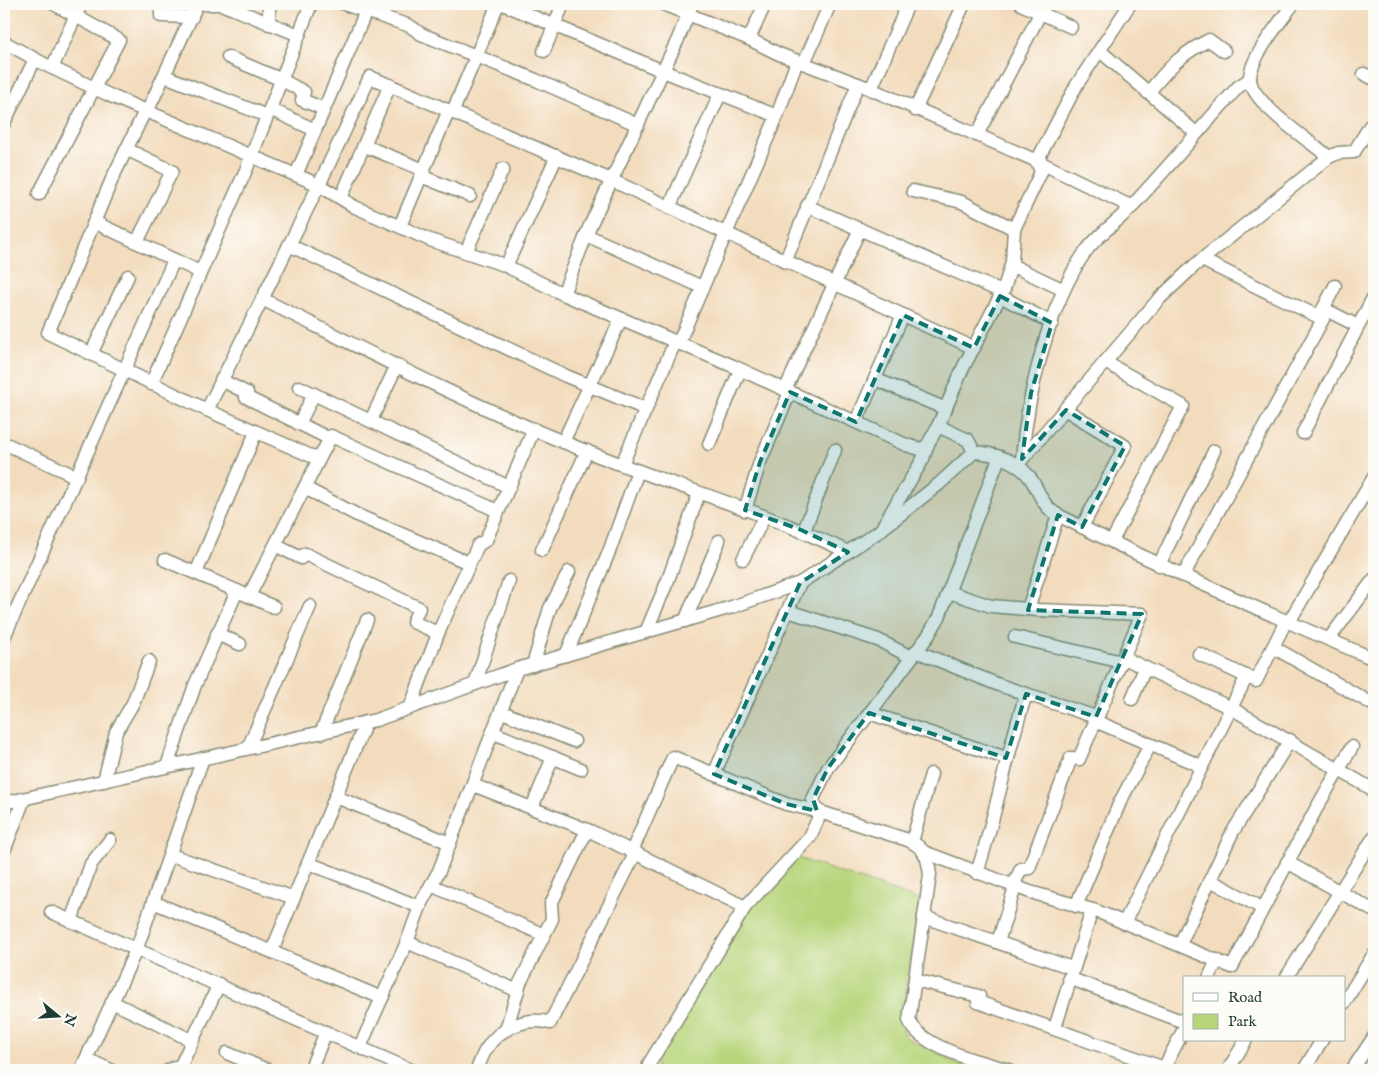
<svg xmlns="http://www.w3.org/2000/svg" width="1378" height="1074" font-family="'IM FELL English',serif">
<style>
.green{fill:#b8d57c;stroke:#6c8958}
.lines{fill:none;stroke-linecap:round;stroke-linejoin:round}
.minor-casing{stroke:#898c78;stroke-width:15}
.minor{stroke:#fff;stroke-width:12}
.marked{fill:#0f766e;fill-opacity:0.2;stroke:#0f766e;stroke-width:4;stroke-dasharray:10 6;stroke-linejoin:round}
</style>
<rect width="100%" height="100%" fill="#fdfcf7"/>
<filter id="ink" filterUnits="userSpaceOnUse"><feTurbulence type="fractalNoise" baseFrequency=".02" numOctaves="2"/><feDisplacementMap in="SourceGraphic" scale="10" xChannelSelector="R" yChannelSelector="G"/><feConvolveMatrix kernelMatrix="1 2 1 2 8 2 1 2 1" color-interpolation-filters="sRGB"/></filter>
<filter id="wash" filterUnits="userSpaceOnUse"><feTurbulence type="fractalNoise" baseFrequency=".0096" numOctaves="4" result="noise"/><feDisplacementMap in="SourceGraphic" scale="20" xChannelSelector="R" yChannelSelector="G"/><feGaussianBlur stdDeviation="1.12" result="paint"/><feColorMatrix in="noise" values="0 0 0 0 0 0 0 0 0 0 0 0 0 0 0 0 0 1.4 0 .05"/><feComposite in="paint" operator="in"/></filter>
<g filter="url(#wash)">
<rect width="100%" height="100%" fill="#f3dcbd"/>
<polygon class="green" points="795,857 920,900 907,982 903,1032 907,1038 963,1065 963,1070 657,1070 656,1060 752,906"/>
</g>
<g filter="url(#ink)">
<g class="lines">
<g class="minor-casing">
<g id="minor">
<polyline points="161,4 161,16 192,17"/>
<polyline points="204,4 221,4 299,35"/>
<polyline points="269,4 269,24"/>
<polyline points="344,4 410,26 421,34 536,80 638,125"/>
<polyline points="503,4 663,71 777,116"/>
<polyline points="663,4 749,39 779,54 866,87 1037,161 1132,207"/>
<polyline points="1021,4 1071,27"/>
<path d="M1293,4C1281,21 1251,57 1250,77C1248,101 1311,142 1329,157"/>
<polyline points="749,39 765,4"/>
<polyline points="4,42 46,65 111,96 319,185 355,207 430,240 504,265 563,294 733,366 906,445 920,449 927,446 938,426 963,368 1004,289 1012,262 1014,229 1041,172 1037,161 1076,86 1130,4"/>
<polyline points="544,51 563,4"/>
<polyline points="1100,51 1196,133"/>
<polyline points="228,57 282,80 304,92 302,100 324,109"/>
<polyline points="804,63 830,4"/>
<polyline points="52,68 81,4"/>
<polyline points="1364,74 1374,79"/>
<polyline points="165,76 267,116"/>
<polyline points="871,89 908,4"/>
<path d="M1148,93C1169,68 1179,55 1209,40L1224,51"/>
<polyline points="270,109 315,130"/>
<polyline points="915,110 964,4"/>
<polyline points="145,111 112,179 48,333 207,410 318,459"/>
<polyline points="453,111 498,4"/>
<polyline points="147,112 195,9 194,4"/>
<polyline points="4,123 35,59"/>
<polyline points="977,135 1045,4"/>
<polyline points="365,146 424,170"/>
<polyline points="126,149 172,171 137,242"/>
<polyline points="296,175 369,4"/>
<polyline points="421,176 470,196"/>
<polyline points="913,191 962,202 1014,229"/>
<polyline points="39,194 119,40 54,4"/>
<polyline points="341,198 390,85"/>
<polyline points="807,206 1002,292"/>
<polyline points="669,208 720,94"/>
<polyline points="94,222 200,272"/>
<polyline points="400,226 449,110"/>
<polyline points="586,235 702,287"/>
<polyline points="289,245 566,376 646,409"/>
<polyline points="466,252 503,169"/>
<polyline points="785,262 858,84"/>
<polyline points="1011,265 1064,290"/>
<polyline points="506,266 557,156"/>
<polyline points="563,294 589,228 678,39 692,4"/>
<polyline points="1000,296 1052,323"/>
<path d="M262,299C363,349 462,401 566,443C659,482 757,508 848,552"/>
<polyline points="1324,309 1358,326"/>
<polyline points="1320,315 1335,286"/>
<polyline points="678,344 777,116 797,61"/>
<polyline points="91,354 128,276"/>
<polyline points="1105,362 1183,406 1112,541"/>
<polyline points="875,379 946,409"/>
<polyline points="221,380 247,393 246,397 330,439"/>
<polyline points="151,384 246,170 311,4"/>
<polyline points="299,387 509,487"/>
<polyline points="785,390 860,229"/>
<polyline points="207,410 319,185 370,77 611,180 974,348"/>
<polyline points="1066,410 1125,446 1082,527"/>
<polyline points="371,420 397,365"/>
<polyline points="856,422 903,315"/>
<polyline points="299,424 314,394"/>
<polyline points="938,426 968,440 974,452"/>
<polyline points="1303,433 1374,296"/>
<polyline points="563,442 621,319"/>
<polyline points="4,443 77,477"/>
<polyline points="709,444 740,370"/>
<path d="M1022,459C1027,396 1049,303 1086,251C1099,233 1118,222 1132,206C1168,167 1203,126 1238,87L1250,79"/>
<polyline points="622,464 675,342"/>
<polyline points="1018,464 1158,300 1194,266 1329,157 1338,153 1354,152 1370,126 1374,128"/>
<polyline points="305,488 359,516 469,563"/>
<polyline points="745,510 760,462 790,392"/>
<polyline points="884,524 923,459 927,446"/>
<polyline points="804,531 835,450"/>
<polyline points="277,546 301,558 305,554 419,608 413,622 438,633"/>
<polyline points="542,550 587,451"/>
<polyline points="743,559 764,517"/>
<polyline points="165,560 274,607"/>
<polyline points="1159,565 1214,451"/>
<polyline points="196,573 256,432"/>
<polyline points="1183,576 1323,319 1202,260"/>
<polyline points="949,592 991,606 1038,610 1142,614 1079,759 1071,758 1029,868 1021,869 1013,886"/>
<polyline points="249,596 331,436 498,511"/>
<polyline points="1028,609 1058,515"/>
<polyline points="788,611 878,640 911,657"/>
<polyline points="685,621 719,541"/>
<polyline points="1289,622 1374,477"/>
<polyline points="646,632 668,580 699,493"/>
<polyline points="217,634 240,644"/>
<polyline points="4,637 174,260"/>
<polyline points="1015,637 1122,662"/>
<polyline points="1329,639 1374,579"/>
<polyline points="1273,647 1374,705"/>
<polyline points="916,651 999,685 1096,717"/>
<polyline points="1199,654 1256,681 1286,621"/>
<polyline points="566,655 609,552 638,471"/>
<polyline points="1124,658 1231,708 1372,789 1374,794"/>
<polyline points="533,665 550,608 569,572"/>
<polyline points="475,684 509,581"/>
<polyline points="1132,699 1145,668"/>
<polyline points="410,708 439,631 478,545 486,540 534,429"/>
<polyline points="502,712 574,741"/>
<polyline points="869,713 1006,758"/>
<polyline points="1095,721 1201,766"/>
<polyline points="321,733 367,620"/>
<polyline points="494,733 581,769"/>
<polyline points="248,748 310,606"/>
<polyline points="167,766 195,685 237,591"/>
<polyline points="714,774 800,583"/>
<polyline points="104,781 116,732 133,703 149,661"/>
<polyline points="473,785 590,831 745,907"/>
<polyline points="336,797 450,843"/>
<path d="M4,803L376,720L517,669L732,607L800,583L878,532L939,484L974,452C997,453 1023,463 1034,484C1040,495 1045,508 1056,514C1160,567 1267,613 1374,659"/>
<polyline points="532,808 553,757"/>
<polyline points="912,842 931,774"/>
<polyline points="4,851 24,799"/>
<polyline points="632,851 673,757 786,804 817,811"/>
<polyline points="924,852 1030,892 1096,911 1232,967 1316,809 1352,747"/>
<polyline points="171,855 294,898"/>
<polyline points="1287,862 1374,911"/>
<polyline points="308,863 420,907"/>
<path d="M977,873C996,814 1007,753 1026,694"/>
<polyline points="1210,880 1262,908"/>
<polyline points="431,885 544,935"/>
<polyline points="153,902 382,998"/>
<polyline points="1076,906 1120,802 1150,745"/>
<polyline points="51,912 411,1070"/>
<polyline points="924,917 1072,968"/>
<polyline points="71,921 91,864 110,840"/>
<polyline points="1124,923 1247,676"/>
<polyline points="407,942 518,991"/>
<polyline points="998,942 1015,887"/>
<polyline points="1180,944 1232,833 1290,740"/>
<polyline points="272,951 366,722"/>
<polyline points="1069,978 1184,1022"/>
<polyline points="1209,978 1217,960"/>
<polyline points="1286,978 1374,837"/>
<polyline points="915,980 979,996 978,1002 1164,1068"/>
<polyline points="112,1002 191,1040"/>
<polyline points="1344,1003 1374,954"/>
<polyline points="1055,1028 1092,910"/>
<polyline points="506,1030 520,983 552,919 551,904 587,830"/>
<polyline points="360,1047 407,942 422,901 439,871 517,669"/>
<polyline points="227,1053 267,1070"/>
<polyline points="86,1059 111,1070"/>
<polyline points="970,1059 1009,1070"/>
<polyline points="81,1070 137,948 203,758"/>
<polyline points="169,1070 181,1065 219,984"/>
<polyline points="310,1070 326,1032"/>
<path d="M477,1070C480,1063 482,1055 487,1048C499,1028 528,1016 550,1023L636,852"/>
<polyline points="649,1070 649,1064 745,907 810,837 821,812"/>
<path d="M970,1070V1059C950,1052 917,1040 909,1020L930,875C928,857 925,848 908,840L817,811L813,799L828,768L928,636L939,617L999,458"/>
<polyline points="1163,1070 1184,1029"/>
<polyline points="1228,1070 1246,1040"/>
<polyline points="1304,1070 1322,1040"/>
<polyline points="1352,1070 1374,1037"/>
</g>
</g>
<use href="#minor" class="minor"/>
</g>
</g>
<path class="marked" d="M1000,296L1052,323L1031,393L1022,459L1066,410L1125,446L1082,527L1058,515L1028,610L1142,614L1096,717L1026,694L1006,758L869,713L828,768L813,799L817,811L786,804L714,774L800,583L848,552L799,529L745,510L760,462L790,392L856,422L903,315L974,348Z"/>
<rect width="1378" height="1074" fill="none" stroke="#fdfcf7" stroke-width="20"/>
<rect x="1183" y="976" width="162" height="65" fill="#fdfcf7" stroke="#a4b0a9"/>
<rect x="1193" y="993" width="25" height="8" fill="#ffffff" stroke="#a4b0a9"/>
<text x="1228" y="1002" font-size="15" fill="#1f3d34">Road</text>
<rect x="1193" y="1014" width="25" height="15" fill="#b8d57c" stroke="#a4b0a9"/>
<text x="1228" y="1026" font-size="15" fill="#1f3d34">Park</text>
<g transform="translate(58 1016) rotate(108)" stroke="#fdfcf7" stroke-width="4" paint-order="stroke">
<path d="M0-4L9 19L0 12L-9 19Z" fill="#1f3d34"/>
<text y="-8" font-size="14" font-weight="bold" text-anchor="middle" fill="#1f3d34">N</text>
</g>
</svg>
